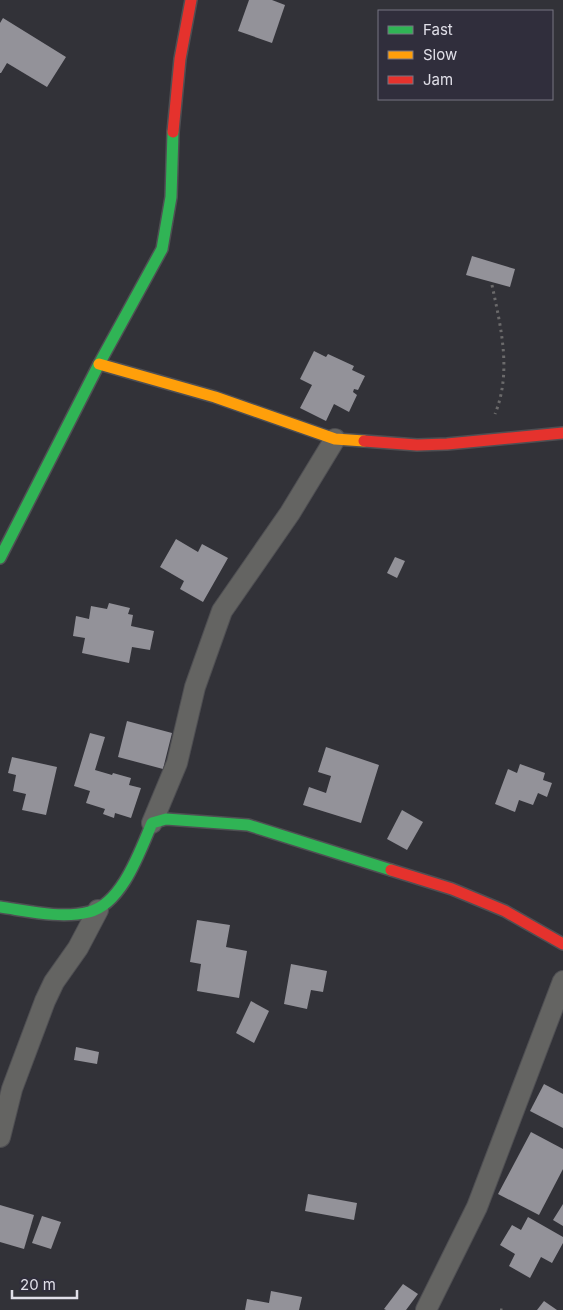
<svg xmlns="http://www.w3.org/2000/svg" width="563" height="1310" font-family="Inter,sans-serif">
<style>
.building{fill:#939299}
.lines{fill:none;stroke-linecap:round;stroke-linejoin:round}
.street-casing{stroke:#4f4f53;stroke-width:22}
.fast-casing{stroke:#4f4f53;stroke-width:14}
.slow-casing{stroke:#4f4f53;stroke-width:14}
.jam-casing{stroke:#4f4f53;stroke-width:14}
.path{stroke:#6b6a6b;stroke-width:3;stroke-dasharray:2.5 4;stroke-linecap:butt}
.street{stroke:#646462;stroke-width:20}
.fast{stroke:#30b455;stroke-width:11}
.slow{stroke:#ff9f0a;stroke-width:11}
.jam{stroke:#e5322d;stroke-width:11}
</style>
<rect width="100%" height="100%" fill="#323238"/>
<g class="building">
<polygon points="249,0 272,0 285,5 272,43 238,31"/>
<polygon points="3,18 66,57 47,87 7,63 1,73 0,73 0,23"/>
<polygon points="472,256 515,269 510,287 466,275"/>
<polygon points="314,351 326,357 328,354 354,366 352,370 365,376 358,390 354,389 353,392 357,395 349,412 334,404 326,421 300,408 312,385 300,379"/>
<polygon points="176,539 198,552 202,544 228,558 203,602 180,589 184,581 160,567"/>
<polygon points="395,557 405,561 397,578 387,573"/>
<polygon points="109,603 130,608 128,614 133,615 131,626 154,631 150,650 132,647 129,663 82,653 85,638 73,636 76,616 89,619 91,606 107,609"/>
<polygon points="127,721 172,733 163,769 118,757"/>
<polygon points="90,733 105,737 95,770 112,775 113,773 131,778 129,785 141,788 131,818 115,813 114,818 103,814 105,809 86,803 90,791 74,786"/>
<polygon points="326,747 379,765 361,823 303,805 309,787 326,793 331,776 318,772"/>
<polygon points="12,757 57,767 46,815 22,810 26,794 13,791 16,775 8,773"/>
<polygon points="520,764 545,773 543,780 552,783 547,797 538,793 533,805 519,800 515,812 495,804 508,769 517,773"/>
<polygon points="402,810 423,822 407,850 387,839"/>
<polygon points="197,920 230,925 226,947 247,951 239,998 197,991 201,964 190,962"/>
<polygon points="291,964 327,971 323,992 311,990 307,1009 284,1004"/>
<polygon points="251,1001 269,1011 254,1043 236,1033"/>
<polygon points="76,1047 99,1052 97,1064 74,1060"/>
<polygon points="544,1084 563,1094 563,1128 530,1111"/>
<polygon points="531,1132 563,1149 563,1169 539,1215 498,1194"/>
<polygon points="308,1194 357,1203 354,1220 305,1211"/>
<polygon points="563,1204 563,1226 553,1220"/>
<polygon points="0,1205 34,1215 24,1249 0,1242"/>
<polygon points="42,1216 61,1222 51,1249 32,1243"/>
<polygon points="528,1217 563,1237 563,1243 552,1263 541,1257 530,1278 509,1266 515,1254 500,1245 512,1225 521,1230"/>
<polygon points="403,1284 418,1294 406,1310 386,1310 384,1309"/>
<polygon points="271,1291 302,1297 299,1310 245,1310 247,1299 269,1303"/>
<polygon points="544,1301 557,1310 537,1310"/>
</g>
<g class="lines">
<g class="street-casing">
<g id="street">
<polyline points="152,823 177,763 195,687 222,611 290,513 335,439"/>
<polyline points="0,1137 12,1089 45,1001 54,982 78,948 98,910"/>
<polyline points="426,1310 477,1207 563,981"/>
</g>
</g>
<g class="fast-casing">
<g id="fast">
<polyline points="0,558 99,364 162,249 171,197 173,132"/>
<path d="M0,907C28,911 61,919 89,912C122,904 140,851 152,823L166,819L248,825L391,870"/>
</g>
</g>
<g class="slow-casing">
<polyline id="slow" points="99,364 215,397 335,439 364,441"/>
</g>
<g class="jam-casing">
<g id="jam">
<polyline points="173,132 180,59 191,0"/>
<polyline points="364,441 417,445 447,444 563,433"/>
<polyline points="391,870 452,889 505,911 563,944"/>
</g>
</g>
<g class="path">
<path d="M492,285C501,328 512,372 495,414"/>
<polyline points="500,1310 506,1310"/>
</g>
<use href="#street" class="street"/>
<use href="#fast" class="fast"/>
<use href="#slow" class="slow"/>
<use href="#jam" class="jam"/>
</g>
<rect x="378" y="10" width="175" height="90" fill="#302e3c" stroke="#767581"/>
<rect x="388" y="26" width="25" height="8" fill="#30b455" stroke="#767581"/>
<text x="423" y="35" font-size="15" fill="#e0dfe8">Fast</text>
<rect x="388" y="51" width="25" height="8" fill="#ff9f0a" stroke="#767581"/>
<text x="423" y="60" font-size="15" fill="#e0dfe8">Slow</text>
<rect x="388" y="76" width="25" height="8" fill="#e5322d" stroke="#767581"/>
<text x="423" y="85" font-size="15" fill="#e0dfe8">Jam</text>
<path d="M12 1290v8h65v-8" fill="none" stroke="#e0dfe8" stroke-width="2.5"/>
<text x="20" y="1290" font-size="15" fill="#e0dfe8" stroke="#302e3c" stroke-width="4" paint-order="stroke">20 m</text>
</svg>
